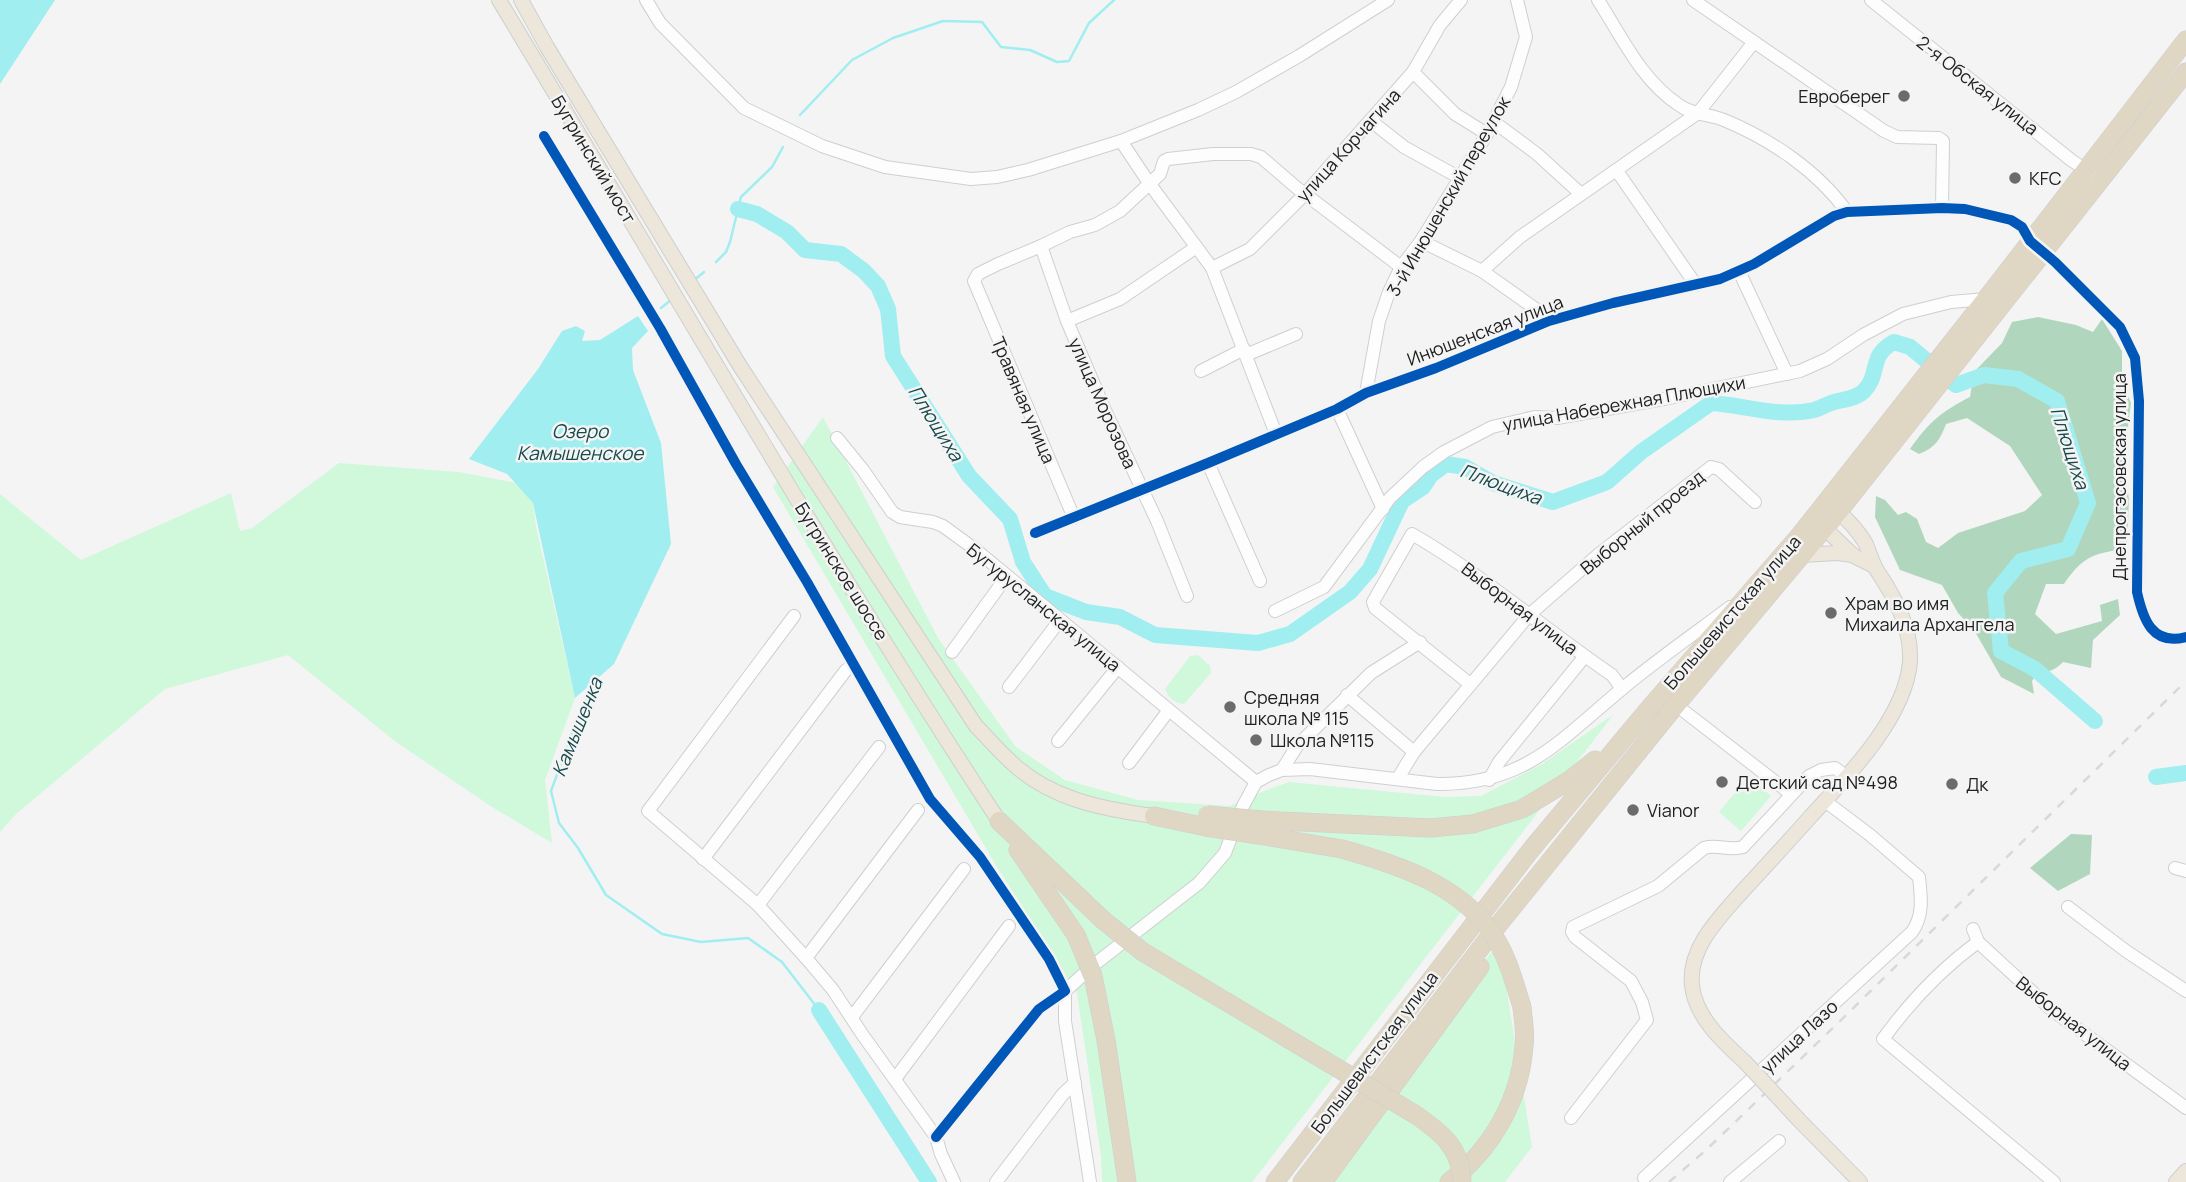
<svg xmlns="http://www.w3.org/2000/svg" width="2186" height="1182" font-family="Manrope,sans-serif">
<style>
.green{fill:#d0f8db}
.forest{fill:#b0d7bd}
.water{fill:#a0eef0}
.lines{fill:none;stroke-linecap:round;stroke-linejoin:round}
.stream{stroke:#a0eef0;stroke-width:2.5}
.river{stroke:#a0eef0;stroke-width:16}
.minor-casing{stroke:#cecfcf;stroke-width:14}
.major-casing{stroke:#cecfcf;stroke-width:16}
.highway-casing{stroke:#cecfcf;stroke-width:19}
.minor{stroke:#fdfdfe;stroke-width:12}
.major{stroke:#ece6db;stroke-width:14}
.highway{stroke:#e0d6c4;stroke-width:18}
.rail{stroke:#d8d8d8;stroke-width:2.5;stroke-dasharray:9 9;stroke-linecap:butt}
.major-bridge-casing{stroke:#cecfcf;stroke-width:16;stroke-linecap:butt}
.highway-bridge-casing{stroke:#cecfcf;stroke-width:19;stroke-linecap:butt}
.major-bridge{stroke:#ece6db;stroke-width:14}
.highway-bridge{stroke:#e0d6c4;stroke-width:18}
.cycleway-casing{stroke:#f4f4f5;stroke-width:15}
.cycleway{stroke:#0057b8;stroke-width:10}
.poi-dot{fill:#6a6b6b;stroke:#f4f4f5;stroke-width:2.5}
.labels{text-anchor:middle;dominant-baseline:central;stroke-width:5;stroke-linejoin:round;paint-order:stroke}
.street-label{font-size:18px;fill:#202121;stroke:#f4f4f5}
.poi-label{font-size:18px;fill:#202121;stroke:#f4f4f5;text-anchor:start}
.water-label{font-size:19px;font-style:italic;fill:#184a4c;stroke:#f4f4f5}
</style>
<rect width="100%" height="100%" fill="#f4f4f5"/>
<g class="green">
<polygon points="823,417 938,638 1016,747 1065,780 1138,800 1230,806 1264,791 1289,782 1445,797 1481,796 1542,764 1614,714 1252,1182 1102,1182 1101,1156 1077,993 997,867 773,487"/>
<polygon points="339,463 459,472 516,483 533,503 536,527 575,698 545,780 552,843 492,807 396,742 288,655 165,689 16,814 0,832 0,494 81,560 231,493 240,531 252,528"/>
<path d="M1198,655L1210,666L1211,673L1184,704C1174,703 1169,698 1165,689L1190,656Z"/>
<polygon points="1748,777 1771,796 1741,831 1719,812"/>
<polygon points="1499,942 1532,1147 1505,1182 1316,1182"/>
</g>
<g class="forest">
<path d="M2038,317L2076,325L2093,332L2102,319L2122,351V382L2131,403L2123,465L2129,499L2127,549L2120,556L2118,550C2089,554 2080,561 2064,584H2046L2035,614L2056,634L2102,621L2100,605L2118,599L2120,615L2093,640L2091,668L2063,662C2051,675 2040,670 2032,681L2034,694L2001,677L1974,630L1958,613L1942,585L1900,570L1875,517L1876,496L1885,500L1898,515L1906,512L1917,519L1926,542L1938,548L1958,533L2025,511L2042,495L2010,446L1967,418L1946,424C1940,440 1935,448 1919,454L1910,449C1928,423 1942,411 1970,397L1974,372L2002,343L2012,322Z"/>
<polygon points="2071,834 2092,835 2090,874 2058,891 2030,868"/>
</g>
<g class="water">
<polygon points="0,0 55,0 0,84"/>
<polygon points="638,316 648,331 632,348 633,370 661,443 671,544 614,664 575,698 533,503 507,474 469,459 538,369 562,331 576,326 585,331 582,341 600,340"/>
</g>
<g class="lines">
<g class="stream">
<polyline points="800,115 852,60 893,38 943,21 982,22 1001,47 1030,50 1057,62 1069,61 1089,23 1114,0"/>
<polyline points="716,262 726,252 730,242 741,197 772,167 783,147"/>
<polyline points="693,281 704,272"/>
<polyline points="661,308 672,299"/>
<polyline points="597,680 580,712 551,791 559,823 578,848 606,895 662,934 701,942 748,938 782,962 819,1010"/>
</g>
<g class="river">
<path d="M738,209L757,214L787,232L805,250L841,254L864,271L878,286L888,309L893,356L969,476L1010,519L1023,562L1045,596L1086,612L1120,617L1155,635L1258,643L1290,634L1350,592L1370,569L1402,501L1423,487L1431,475L1446,464L1465,467L1493,483L1553,502L1607,482L1641,452L1711,403C1744,405 1781,418 1814,410C1821,408 1827,404 1834,402C1845,399 1856,399 1864,391C1881,373 1868,356 1894,342L1910,347L1956,385L1984,375L2018,379L2057,401L2088,503L2068,549L2021,561L1995,593L2001,651L2035,669L2095,721"/>
<polyline points="2156,777 2186,773"/>
<polyline points="819,1010 929,1182"/>
</g>
<g class="minor-casing">
<g id="minor">
<polyline points="646,0 660,23 744,108 822,146 885,167 971,179 997,177 1028,170 1121,141 1198,110 1236,92 1299,56 1388,0"/>
<path d="M1598,0C1622,37 1641,80 1679,105C1692,115 1710,114 1724,120C1770,139 1818,171 1847,212"/>
<polyline points="1693,0 1884,131 1897,137 1939,138 1943,141 1942,208"/>
<polyline points="1871,0 2071,160 2092,174"/>
<polyline points="1413,72 1455,114 1487,134"/>
<polyline points="1371,121 1404,147 1460,178"/>
<polyline points="1494,122 1537,154 1581,194"/>
<polyline points="544,136 660,328 736,464 807,582 930,799 980,857 1049,959 1065,991 1039,1009 936,1137"/>
<polyline points="1121,141 1149,183 1212,268 1276,434"/>
<polyline points="1617,171 1696,285"/>
<polyline points="1421,241 1482,271"/>
<polyline points="1041,246 1067,321 1104,408 1157,521 1187,596"/>
<polyline points="1212,268 1250,249 1305,194 1413,72 1440,25 1461,0"/>
<polyline points="1739,271 1787,374"/>
<polyline points="1067,321 1120,299 1195,248"/>
<polyline points="1549,321 1537,310 1482,271 1520,237 1698,113 1754,42"/>
<polyline points="1246,355 1296,334"/>
<polyline points="1201,371 1244,349"/>
<polyline points="1366,393 1379,321 1389,292 1401,267 1421,241 1487,134 1511,87 1526,37 1517,0"/>
<polyline points="1337,409 1383,509"/>
<polyline points="837,438 863,470 892,512 900,517 933,522 943,526 976,550 1256,782"/>
<polyline points="1208,463 1260,581"/>
<polyline points="1074,518 974,281 978,274 998,264 1041,246 1070,232 1095,225 1120,211 1160,174 1164,161 1168,159 1213,154 1251,154 1261,157 1297,188 1401,267"/>
<path d="M1035,533L1208,463L1337,409L1366,393L1436,368L1549,321L1613,303L1720,279L1754,264L1834,216L1847,212L1942,208L1965,209L2011,220L2022,227L2030,241L2055,262L2120,327L2135,358L2139,401L2137,592C2143,619 2152,646 2186,637"/>
<polyline points="1275,611 1324,587 1390,498 1423,467 1444,452 1492,427 1535,417 1557,418 1669,398 1800,371 1827,359 1863,335 1903,314 1951,302 1986,299"/>
<polyline points="794,616 648,811 758,905 806,958 833,990 862,1034 936,1137 941,1154 954,1182"/>
<polyline points="952,652 1007,576"/>
<path d="M1470,684L1375,608L1373,602L1412,534C1483,575 1544,629 1612,675L1622,689"/>
<polyline points="1009,687 1060,620"/>
<polyline points="1347,695 1414,752"/>
<polyline points="1676,705 1791,794"/>
<polyline points="1058,741 1118,667"/>
<polyline points="1129,763 1169,710"/>
<polyline points="1282,770 1297,746 1371,673 1420,642"/>
<polyline points="1398,778 1414,752 1529,615 1599,554 1711,467 1719,469 1755,502"/>
<polyline points="1489,780 1499,762 1585,656"/>
<polyline points="703,859 846,670"/>
<polyline points="2175,868 2186,871"/>
<polyline points="758,905 879,747"/>
<polyline points="2068,907 2126,951 2186,991"/>
<polyline points="1973,929 1978,942 2052,1010 2186,1108"/>
<path d="M1978,942C1941,969 1910,1002 1883,1039L2054,1182"/>
<polyline points="806,958 918,810"/>
<polyline points="852,1017 964,869"/>
<polyline points="895,1079 1009,926"/>
<path d="M1571,1118L1647,1020L1642,1002L1631,981L1575,937L1572,932L1573,927L1658,886L1704,848C1717,844 1729,851 1743,847L1809,776L1821,770L1835,768L1847,777"/>
<path d="M1644,1178L1912,932C1924,915 1921,897 1919,877L1870,835L1825,801"/>
<polyline points="996,1182 1063,1094 1075,1083"/>
<path d="M1090,1182L1065,1021V991L1095,964L1199,883L1225,853L1243,806L1256,782L1269,775L1282,770L1310,769L1437,784C1525,785 1560,740 1623,688C1657,660 1694,634 1730,607"/>
<polyline points="1730,1182 1779,1141"/>
</g>
</g>
<g class="major-casing">
<g id="major">
<path d="M499,0C664,274 823,553 999,821"/>
<path d="M521,0L547,47L740,366L976,726C987,737 998,750 1010,761C1049,799 1102,809 1154,816"/>
<polyline points="1818,522 1854,556 1874,566"/>
<polyline points="1802,555 1837,553 1853,555"/>
<path d="M1745,1062C1723,1042 1695,1017 1692,985C1688,949 1718,919 1740,894C1764,868 1788,842 1811,816C1848,776 1905,718 1910,662C1912,627 1894,596 1876,569C1872,561 1869,552 1866,544C1858,530 1843,515 1831,505"/>
<polyline points="1799,1120 1860,1182"/>
<polyline points="2176,1182 2186,1171"/>
</g>
</g>
<g class="highway-casing">
<g id="highway">
<polyline points="1154,816 1206,827"/>
<polyline points="1261,820 1430,828 1473,824 1522,809 1570,780 1595,760"/>
<polyline points="999,821 1103,920"/>
<polyline points="1259,835 1342,849"/>
<polyline points="1018,850 1076,935"/>
<polyline points="1093,976 1106,1040 1127,1182"/>
<polyline points="1275,1182 1530,851 1651,706 1800,535 1986,299 2186,40"/>
<polyline points="1302,1182 1499,924 1676,705 1839,511 2186,72"/>
<polyline points="1323,1182 1480,967"/>
<path d="M1449,1182C1492,1149 1520,1100 1524,1046C1526,1034 1523,1020 1522,1007"/>
</g>
</g>
<use href="#minor" class="minor"/>
<use href="#major" class="major"/>
<use href="#highway" class="highway"/>
<polyline class="rail" points="1669,1182 1705,1151 1836,1025 2186,681"/>
<g class="major-bridge-casing">
<polyline id="major-bridge" points="1745,1062 1799,1120"/>
</g>
<g class="highway-bridge-casing">
<g id="highway-bridge">
<polyline points="1207,815 1261,820"/>
<polyline points="1206,827 1259,835"/>
<path d="M1342,849C1399,865 1465,886 1497,941C1509,961 1515,985 1522,1007"/>
<path d="M1103,920L1143,952L1416,1115C1442,1133 1461,1148 1462,1182"/>
<polyline points="1076,935 1093,976"/>
</g>
</g>
<use href="#major-bridge" class="major-bridge"/>
<use href="#highway-bridge" class="highway-bridge"/>
<g class="cycleway-casing">
<g id="cycleway">
<polyline points="544,136 660,328 736,464 807,582 930,799 980,857 1049,959 1065,991 1039,1009 936,1137"/>
<path d="M1035,533L1208,463L1337,409L1366,393L1436,368L1549,321L1613,303L1720,279L1754,264L1834,216L1847,212L1942,208L1965,209L2011,220L2022,227L2030,241L2055,262L2120,327L2135,358L2139,401L2137,592C2143,619 2152,646 2186,637"/>
</g>
</g>
<use href="#cycleway" class="cycleway"/>
</g>
<g class="poi-dot">
<circle cx="1904" cy="96" r="7"/>
<circle cx="2015" cy="178" r="7"/>
<circle cx="1831" cy="613" r="7"/>
<circle cx="1230" cy="707" r="7"/>
<circle cx="1256" cy="740" r="7"/>
<circle cx="1722" cy="782" r="7"/>
<circle cx="1952" cy="784" r="7"/>
<circle cx="1633" cy="810" r="7"/>
</g>
<g class="labels">
<g class="street-label">
<text transform="translate(1978 85) rotate(38)">2-я Обская улица</text>
<text transform="translate(1348 145) rotate(-48)">улица Корчагина</text>
<text transform="translate(594 159) rotate(59)">Бугринский мост</text>
<text transform="translate(1448 196) rotate(-60)">3-й Инюшенский переулок</text>
<text transform="translate(1485 330) rotate(-21)">Инюшенская улица</text>
<text transform="translate(1024 400) rotate(67)">Травяная улица</text>
<text transform="translate(1103 403) rotate(66)">улица Морозова</text>
<text transform="translate(1624 403) rotate(-10)">улица Набережная Плющихи</text>
<text transform="translate(2119 477) rotate(-90)">Днепрогэсовская улица</text>
<text transform="translate(1642 522) rotate(-39)">Выборный проезд</text>
<text transform="translate(842 571) rotate(58)">Бугринское шоссе</text>
<text transform="translate(1044 607) rotate(39)">Бугурусланская улица</text>
<text transform="translate(1520 608) rotate(37)">Выборная улица</text>
<text transform="translate(1732 612) rotate(-49)">Большевистская улица</text>
<text transform="translate(2074 1023) rotate(38)">Выборная улица</text>
<text transform="translate(1799 1036) rotate(-43)">улица Лазо</text>
<text transform="translate(1374 1052) rotate(-53)">Большевистская улица</text>
</g>
<g class="poi-label">
<text x="1890" y="96" text-anchor="end">Евроберег</text>
<text x="2029" y="178">KFC</text>
<text x="1845" y="603">Храм во имя<tspan x="1845" dy="21">Михаила Архангела</tspan></text>
<text x="1244" y="697">Средняя<tspan x="1244" dy="21">школа № 115</tspan></text>
<text x="1270" y="740">Школа №115</text>
<text x="1736" y="782">Детский сад №498</text>
<text x="1966" y="784">Дк</text>
<text x="1647" y="810">Vianor</text>
</g>
<g class="water-label">
<text transform="translate(936 423) rotate(58)">Плющиха</text>
<text x="580" y="431">Озеро<tspan x="580" dy="22">Камышенское</tspan></text>
<text transform="translate(2070 448) rotate(72)">Плющиха</text>
<text transform="translate(1501 484) rotate(20)">Плющиха</text>
<text transform="translate(577 727) rotate(-68)">Камышенка</text>
</g>
</g>
</svg>
